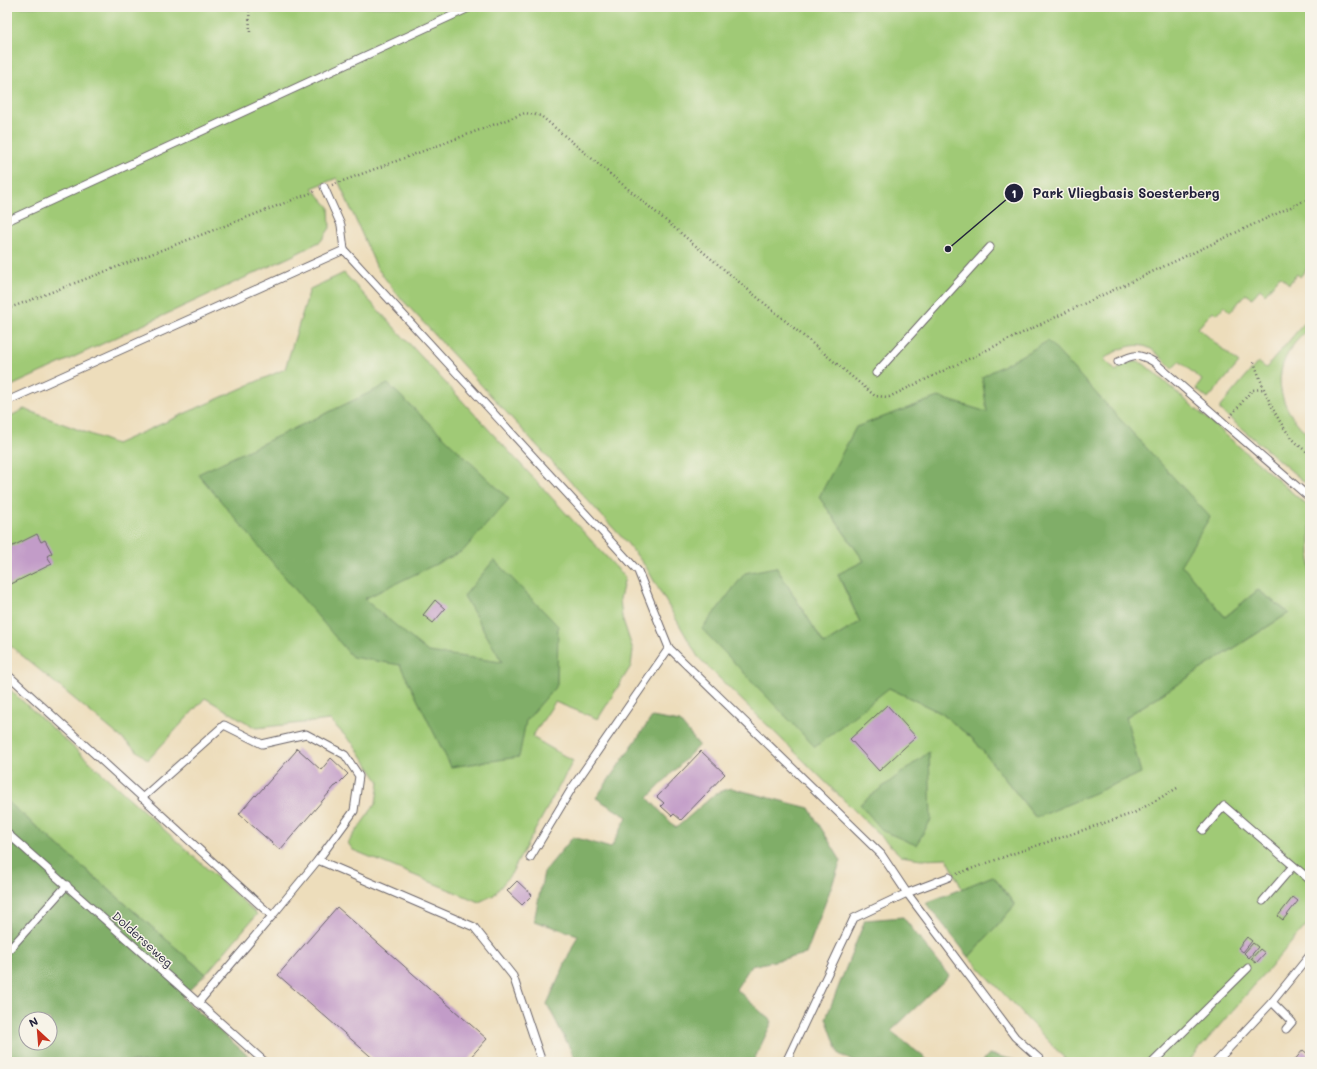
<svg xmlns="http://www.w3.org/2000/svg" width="1317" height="1069" font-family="Mali,sans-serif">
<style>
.green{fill:#a0ca76;stroke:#617658;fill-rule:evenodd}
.forest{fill:#80ae67;stroke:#516851;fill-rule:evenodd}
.building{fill:#c29cc8}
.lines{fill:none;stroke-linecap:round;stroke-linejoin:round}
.lane-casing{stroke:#696368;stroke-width:9}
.path{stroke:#696368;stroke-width:2.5;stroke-dasharray:1 3;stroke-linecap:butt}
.lane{stroke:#fff;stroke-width:7}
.labels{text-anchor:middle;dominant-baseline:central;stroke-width:3;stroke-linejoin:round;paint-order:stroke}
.street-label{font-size:12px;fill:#22223b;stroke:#f7f3e8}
.leader{fill:none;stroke:#22223b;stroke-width:1.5}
.callout-dot{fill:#22223b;stroke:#f7f3e8;stroke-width:1.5}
.mark-label{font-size:12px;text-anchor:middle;font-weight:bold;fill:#fff}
.callout-label{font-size:13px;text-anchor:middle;font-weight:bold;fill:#22223b;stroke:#f7f3e8;stroke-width:3;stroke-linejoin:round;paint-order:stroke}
</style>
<rect width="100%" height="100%" fill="#f7f3e8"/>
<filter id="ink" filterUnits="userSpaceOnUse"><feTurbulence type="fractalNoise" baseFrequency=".025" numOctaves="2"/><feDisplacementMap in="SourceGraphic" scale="8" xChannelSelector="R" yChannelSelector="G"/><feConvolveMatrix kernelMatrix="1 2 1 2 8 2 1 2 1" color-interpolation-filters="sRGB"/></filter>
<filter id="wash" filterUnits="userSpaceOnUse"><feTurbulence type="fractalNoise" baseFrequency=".012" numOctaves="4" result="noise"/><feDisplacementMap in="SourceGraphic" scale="16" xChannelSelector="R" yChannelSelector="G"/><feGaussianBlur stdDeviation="0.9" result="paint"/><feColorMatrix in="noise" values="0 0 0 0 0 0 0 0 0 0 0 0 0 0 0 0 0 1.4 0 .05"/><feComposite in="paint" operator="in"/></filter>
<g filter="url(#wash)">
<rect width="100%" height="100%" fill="#edddbb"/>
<g class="green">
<path d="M7,7H1310V268L1308,267L1300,277L1297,274L1289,284L1280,276L1265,294L1260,289L1252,298L1246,294L1230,312L1224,306L1217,314L1213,311L1198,328L1239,363L1208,399L1196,389L1202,380L1179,361L1172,369C1166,363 1159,354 1151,349C1136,340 1116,350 1104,359L1116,371C1124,363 1134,359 1144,364L1310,508V921L1188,1062H1068L969,957L1015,905L993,876L962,889L947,858L921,859L901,856L712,671L698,657L646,567L627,543L397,294L377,268L337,178L312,188L329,207L330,228L321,241L294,255L7,388ZM938,397L987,413L1180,564L1225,617L1258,590L1289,613L1126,717L1036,818L974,740L941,713L889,688L702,629L776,567L824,644L860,622L838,575L864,561L819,497Z"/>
<polygon points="344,273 625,577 620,599 622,617 633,650 631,666 598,719 555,702 532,737 573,761 511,874 494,895 479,902 353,850 348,843 376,803 379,782 355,746 330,720 256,728 205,698 148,760 7,643 7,418 24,409 116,444 285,369 310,289"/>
<path d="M1310,316C1310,332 1300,335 1292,347C1269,379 1282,412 1310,436V487L1220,410V407L1258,362L1266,368Z"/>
<polygon points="7,687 257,914 206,974 7,801"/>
</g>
<g class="forest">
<polygon points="1048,341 1210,517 1181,564 1225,617 1258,590 1289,613 1126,717 1141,773 1036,818 974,740 941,713 889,688 815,747 702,629 745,573 776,567 824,644 860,622 838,574 864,561 819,497 856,427 938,397 987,412 982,377"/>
<polygon points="388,384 509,499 463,551 364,599 428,652 502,662 464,596 494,560 558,626 557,685 526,721 519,757 451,767 400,665 352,657 198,474"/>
<polygon points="652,717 680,722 699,745 648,798 676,828 716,793 731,788 809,808 841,861 806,954 751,966 736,989 772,1022 753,1062 577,1062 547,1004 578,935 534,921 544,872 573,837 611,848 627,817 596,798"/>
<polygon points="929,752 931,820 916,845 883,831 860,804"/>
<path d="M7,801L206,974L182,997L255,1062H7ZM26,1019H50V1043H26Z"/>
<polygon points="993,876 1015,905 969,957 926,903"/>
<polygon points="903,917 949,976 891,1031 930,1062 854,1062 839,1054 826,1018 865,920"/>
<polygon points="989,1054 1023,1062 981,1062"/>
</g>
<g id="blocks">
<g class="building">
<polygon points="37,534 41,542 45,540 52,553 47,556 52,564 7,586 7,549"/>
<polygon points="435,600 445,609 433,623 423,615"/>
<polygon points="887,705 916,737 879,771 850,739"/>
<polygon points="297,748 321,770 331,758 348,774 336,786 335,786 280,850 239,814 255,795 256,796 296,751"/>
<polygon points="701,751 725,774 681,820 674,814 672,816 661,806 664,803 657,797"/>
<polygon points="517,881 532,895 522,905 507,891"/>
<polygon points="1293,897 1298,901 1283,920 1278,916"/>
<polygon points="337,907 487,1039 466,1062 377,1062 278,975"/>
<polygon points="1247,937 1252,941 1243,952 1238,948"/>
<polygon points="1253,943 1258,947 1249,958 1244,953"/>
<polygon points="1260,949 1265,953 1256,963 1251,959"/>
<polygon points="1303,1050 1310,1056 1310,1062 1293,1062"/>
</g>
</g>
</g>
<g filter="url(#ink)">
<use href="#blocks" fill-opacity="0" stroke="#696368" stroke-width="1"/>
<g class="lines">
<g class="lane-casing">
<g id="lane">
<polyline points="324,187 341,225 344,250"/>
<polyline points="7,221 471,7"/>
<path d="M1118,362C1134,354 1138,353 1154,362L1310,498"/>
<polyline points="876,373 990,247"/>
<polyline points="7,401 344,250 638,571 669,648 881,854 907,893 1015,1037 1043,1062"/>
<polyline points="7,674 272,916 198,1003"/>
<polyline points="142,798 224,725 262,744 306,734 345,755 359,776 354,811 318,860"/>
<polyline points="1203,830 1224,806 1310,880"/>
<polyline points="7,833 265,1062"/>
<polyline points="530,858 572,788 669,648"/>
<polyline points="1263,901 1293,866"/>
<polyline points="272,916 318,860 474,927 513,976 542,1062"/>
<polyline points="7,952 67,885"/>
<polyline points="1272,1002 1292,1022 1286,1029"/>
<polyline points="786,1062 854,918 907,893 949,877"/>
<polyline points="1153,1062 1248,968"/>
<polyline points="1216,1062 1272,1002 1310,955"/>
</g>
</g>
<g class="path">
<polyline points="249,7 250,33"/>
<polyline points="332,185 525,113 541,116 875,396 889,397 1060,315 1310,198"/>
<polyline points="7,309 316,191"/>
<path d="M1254,362C1266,396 1280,434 1310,454"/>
<polyline points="1230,417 1252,390 1264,389"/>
<polyline points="957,874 1012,854 1134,813 1179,787"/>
</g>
<use href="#lane" class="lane"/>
</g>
</g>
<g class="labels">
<g class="street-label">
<text transform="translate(143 939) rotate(42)">Dolderseweg</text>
</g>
</g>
<path class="leader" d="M948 249L1014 193"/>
<g class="callout-dot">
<circle cx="948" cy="249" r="4"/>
<circle cx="1014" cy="193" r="10"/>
</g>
<g class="mark-label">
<text x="1014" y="198">1</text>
</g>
<g class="callout-label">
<text x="1126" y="198">Park Vliegbasis Soesterberg</text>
</g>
<rect width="1317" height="1069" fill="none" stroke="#f7f3e8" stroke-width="24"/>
<g transform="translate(38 1031) rotate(334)"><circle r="19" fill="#f7f3e8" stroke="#a29fa3"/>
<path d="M0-3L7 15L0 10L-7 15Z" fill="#c8321e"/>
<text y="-6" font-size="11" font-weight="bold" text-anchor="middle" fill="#22223b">N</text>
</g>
</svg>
